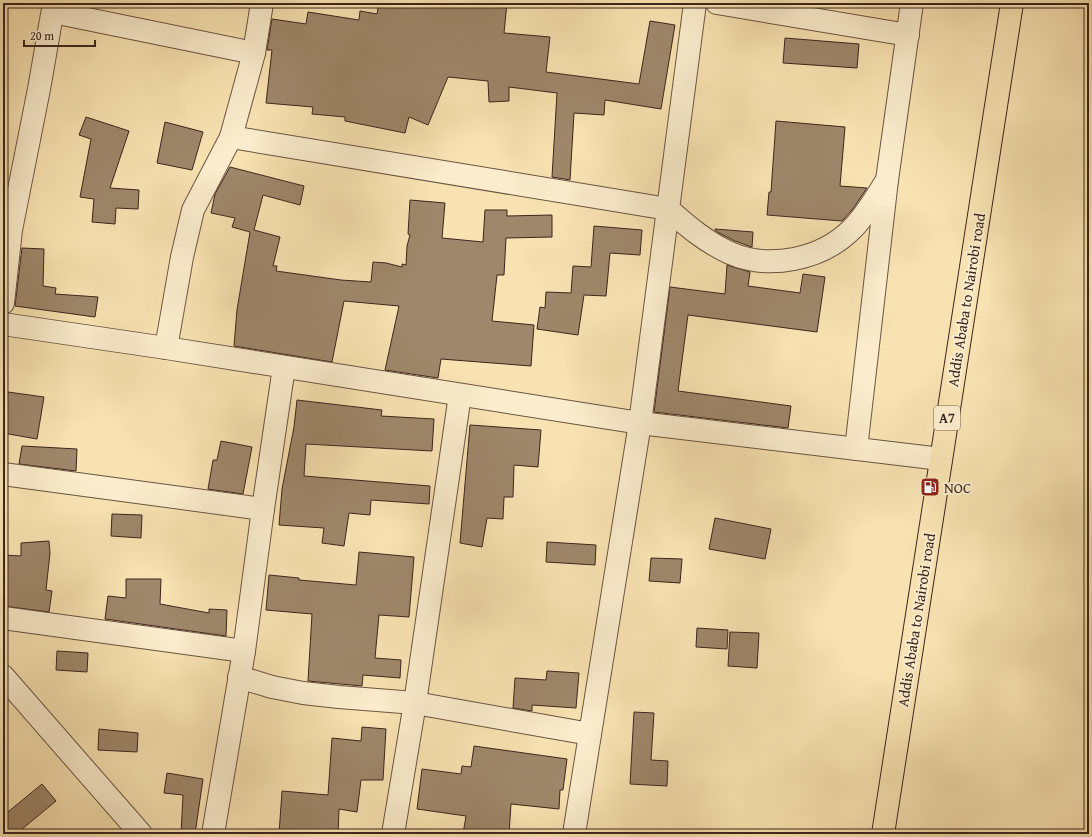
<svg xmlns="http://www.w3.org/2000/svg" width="1092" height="837" font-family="'Gentium Book Plus',serif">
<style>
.building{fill:#9e876a;stroke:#3c251d}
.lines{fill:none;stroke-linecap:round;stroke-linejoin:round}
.minor-casing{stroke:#6b5442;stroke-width:24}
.trunk-casing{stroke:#3c251d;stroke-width:24}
.minor{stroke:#faeccc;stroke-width:22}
.trunk{stroke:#f8e2b1;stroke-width:22}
.labels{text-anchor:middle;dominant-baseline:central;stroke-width:4;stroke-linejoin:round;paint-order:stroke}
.shield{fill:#faeccc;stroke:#756152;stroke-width:1}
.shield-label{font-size:14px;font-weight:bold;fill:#3c251d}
.street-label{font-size:15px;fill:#3c251d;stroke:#faeccc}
.poi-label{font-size:15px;fill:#3c251d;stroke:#faeccc;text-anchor:start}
</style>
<rect width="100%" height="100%" fill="#f8e2b1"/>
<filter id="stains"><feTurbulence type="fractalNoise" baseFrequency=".005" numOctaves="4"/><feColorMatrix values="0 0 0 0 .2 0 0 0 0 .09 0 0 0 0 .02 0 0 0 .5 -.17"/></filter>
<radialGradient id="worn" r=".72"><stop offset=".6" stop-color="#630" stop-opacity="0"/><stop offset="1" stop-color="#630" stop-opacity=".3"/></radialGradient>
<g class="building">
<polygon points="379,3 507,3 504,33 550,37 546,72 639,84 650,21 675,25 661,109 605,100 604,115 574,113 570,180 552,177 557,93 509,87 509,101 489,102 488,81 448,77 428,125 409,117 405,133 345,121 345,117 312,114 313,107 266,103 272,50 267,50 272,19 306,24 308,12 359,20 360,11 377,14"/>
<polygon points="785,38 859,44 857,68 783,63"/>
<polygon points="86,117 129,131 110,188 139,190 138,209 116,208 115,224 92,222 94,199 80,197 91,139 79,135"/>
<polygon points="776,121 845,127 840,186 867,188 852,210 842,221 767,215 769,192 771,192"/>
<polygon points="165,122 203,132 192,170 157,163"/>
<polygon points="230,167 304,186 300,205 263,195 254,230 280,237 273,266 277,266 276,271 341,280 371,282 373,262 386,263 402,267 402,264 406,265 407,246 410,235 408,234 410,200 445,203 442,238 483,242 485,210 507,210 507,216 552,215 552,237 506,238 504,275 497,275 492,321 534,325 531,366 441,359 438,378 385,370 399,306 344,301 332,362 234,346 237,310 250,232 232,227 235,218 211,213 215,194"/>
<polygon points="594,226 642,230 640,255 610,253 606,296 584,295 578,335 537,329 540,307 545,308 546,292 571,293 573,266 591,267"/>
<polygon points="715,229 753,232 752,247 735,241 719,233 715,230"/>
<polygon points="22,248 44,249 43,286 56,288 55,294 98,297 95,317 15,306"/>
<polygon points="727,265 750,272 748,286 800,293 803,274 825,277 817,332 688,315 678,391 791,406 788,428 654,412 670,287 725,294"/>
<polygon points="8,392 44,397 37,439 3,433"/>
<polygon points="297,400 382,410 381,416 434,419 432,451 306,444 304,476 430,486 429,504 371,500 370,515 349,513 344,546 322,543 324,528 279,525 282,489 294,427"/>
<polygon points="470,425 541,430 538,467 514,465 513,497 504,497 503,519 487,518 482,547 460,543"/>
<polygon points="221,441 252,447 243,494 208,489 213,460 217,460"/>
<polygon points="22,446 77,449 76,471 19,464"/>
<polygon points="112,514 142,515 141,538 111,536"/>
<polygon points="715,518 771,529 765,559 709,549"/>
<polygon points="49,541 50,553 46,590 52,591 49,612 3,606 3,555 21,556 21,543"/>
<polygon points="547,542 596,545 595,565 546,562"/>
<polygon points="359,552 414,557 409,617 379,615 375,658 401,660 400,678 363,675 362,686 308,681 312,614 266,610 269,575 299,578 299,580 356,585"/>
<polygon points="651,558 682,559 680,583 649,581"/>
<polygon points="126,579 161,579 160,604 209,613 209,609 227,610 226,636 105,619 108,596 126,598"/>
<polygon points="697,628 728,630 727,649 696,647"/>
<polygon points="730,632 759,633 757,668 728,666"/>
<polygon points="57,651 88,653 87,672 56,670"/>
<polygon points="547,671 579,673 576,708 532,705 532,711 513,708 515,678 546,680"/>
<polygon points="634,712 654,713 651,760 668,761 667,786 630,784"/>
<polygon points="362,727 386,729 383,780 361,780 357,812 339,809 338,834 279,834 282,791 328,795 332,738 361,741"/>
<polygon points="99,729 138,733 137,752 98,750"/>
<polygon points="474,746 567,759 563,790 560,790 559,809 511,804 509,834 463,834 466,816 417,809 422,769 461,774 462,766 471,767"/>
<polygon points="167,773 203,779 195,834 181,834 183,795 164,793"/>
<polygon points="42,784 56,801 16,834 3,834 3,816"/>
</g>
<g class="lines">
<g class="minor-casing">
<g id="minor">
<polyline points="717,3 908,35"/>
<polyline points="53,12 254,53"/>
<path d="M231,137L668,209C687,226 706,242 730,253C769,270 821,260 852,229C866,215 876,197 887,180"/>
<polyline points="3,303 11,230 39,89 54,3"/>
<polyline points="3,324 166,348 640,423 941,459"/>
<polyline points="166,348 182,257 193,210 231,137 254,53 262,3"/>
<polyline points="856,449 887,180 912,3"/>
<polyline points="3,474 263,509"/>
<polyline points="3,618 244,651"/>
<polyline points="3,676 141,834"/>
<polyline points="239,677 272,687 303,693 339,697 415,703 590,734"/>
<polyline points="213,834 244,651 263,509 284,367"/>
<polyline points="393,834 415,703 460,395"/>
<polyline points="574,834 640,423 695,3"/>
</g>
</g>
<g class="trunk-casing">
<polyline id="trunk" points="883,834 1012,3"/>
</g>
<use href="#minor" class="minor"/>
<use href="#trunk" class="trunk"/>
</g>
<defs>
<g id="fuel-square" transform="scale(1)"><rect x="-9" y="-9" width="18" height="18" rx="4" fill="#8f2418" stroke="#faeccc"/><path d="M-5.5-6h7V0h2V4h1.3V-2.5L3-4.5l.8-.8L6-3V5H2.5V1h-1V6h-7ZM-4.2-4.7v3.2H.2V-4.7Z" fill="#fff"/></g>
</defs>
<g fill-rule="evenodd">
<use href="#fuel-square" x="930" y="487"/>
</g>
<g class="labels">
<rect class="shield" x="934" y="406" width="26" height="24" rx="3"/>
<g class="shield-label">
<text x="947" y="418">A7</text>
</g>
<g class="street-label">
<text transform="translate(966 300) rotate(-81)">Addis Ababa to Nairobi road</text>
<text transform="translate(916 620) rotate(-81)">Addis Ababa to Nairobi road</text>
</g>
<g class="poi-label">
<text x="944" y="487">NOC</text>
</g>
</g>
<rect width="1092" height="837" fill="none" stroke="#f8e2b1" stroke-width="16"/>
<rect x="4" y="4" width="1084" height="829" fill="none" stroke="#3c251d" stroke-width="2"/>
<rect x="8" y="8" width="1076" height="821" fill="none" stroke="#3c251d"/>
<path d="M24 40v6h71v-6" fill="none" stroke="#3c251d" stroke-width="2"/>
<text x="30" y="40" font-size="12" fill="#3c251d" stroke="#faeccc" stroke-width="3" paint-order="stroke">20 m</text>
<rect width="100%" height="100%" filter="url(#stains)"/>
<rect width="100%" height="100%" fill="url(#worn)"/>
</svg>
